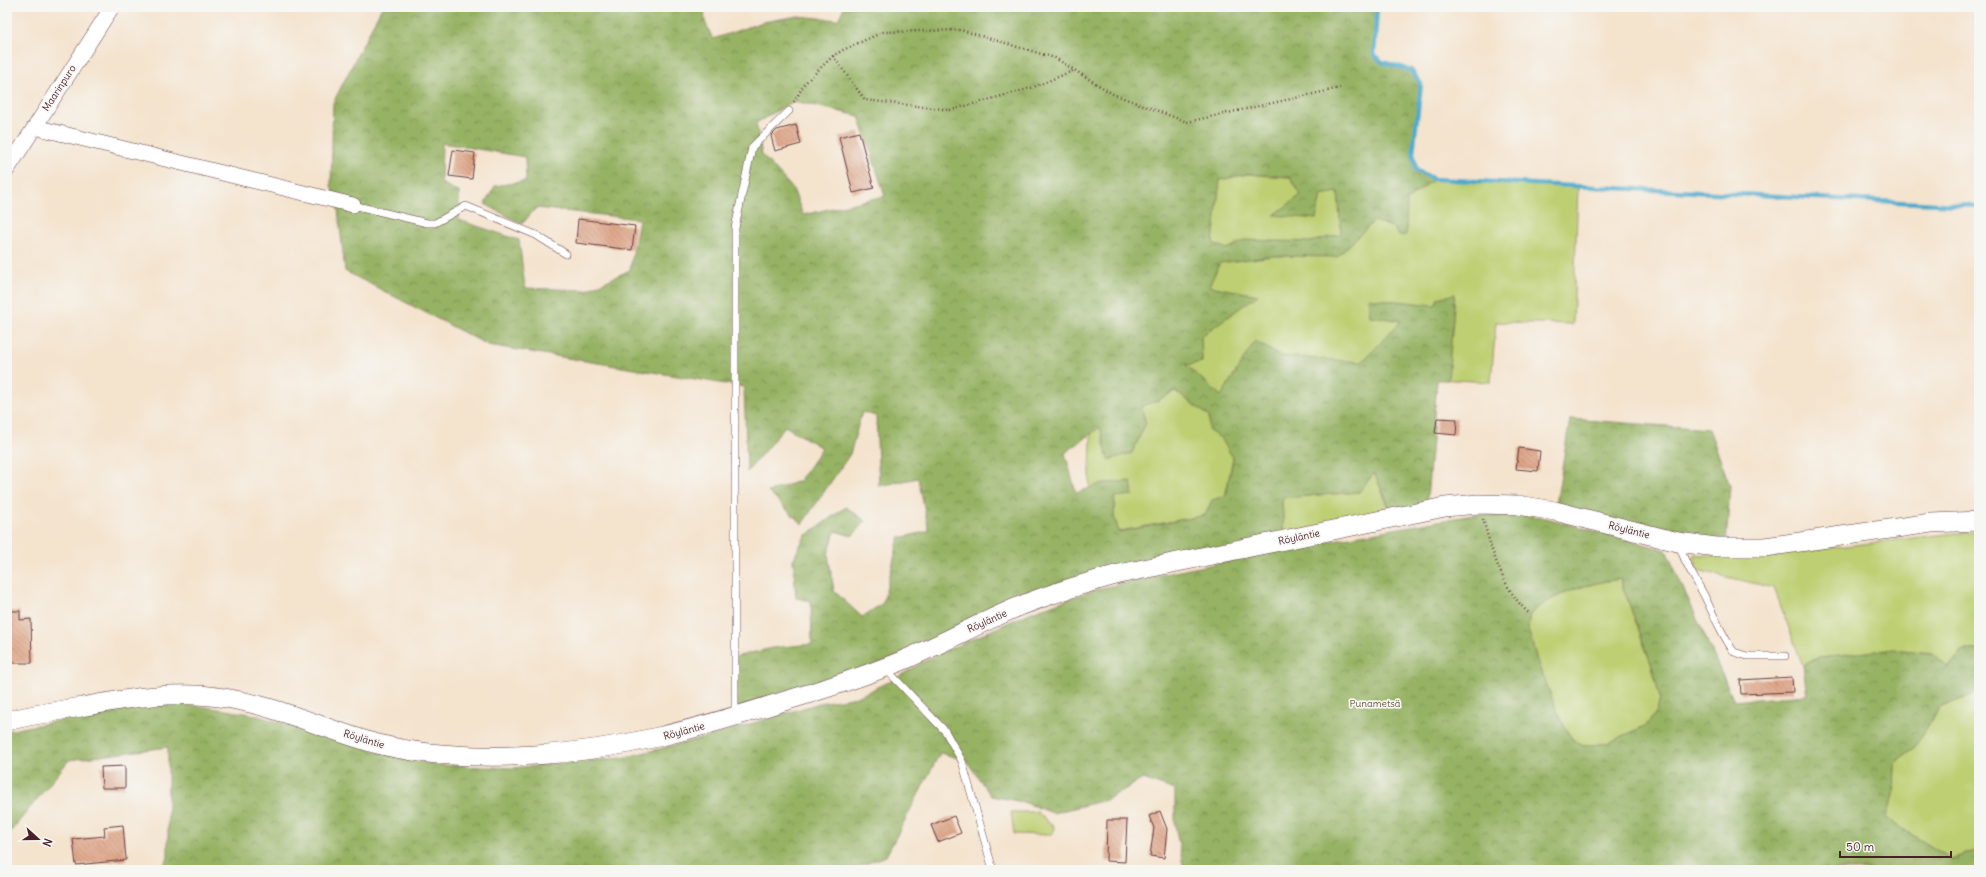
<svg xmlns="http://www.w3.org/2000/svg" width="1986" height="877" font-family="Delius,sans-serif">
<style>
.green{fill:#bdcf72;stroke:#84774e}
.forest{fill:url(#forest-crowns);stroke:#706848;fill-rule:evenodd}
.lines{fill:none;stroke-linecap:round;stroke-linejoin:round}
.stream{stroke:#4daacc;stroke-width:4.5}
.building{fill:url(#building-back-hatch)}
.service-casing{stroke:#643c43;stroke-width:8}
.minor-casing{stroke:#643c43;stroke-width:16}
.tertiary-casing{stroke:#643c43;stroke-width:20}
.path{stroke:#643c43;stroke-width:2.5;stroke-dasharray:1 3;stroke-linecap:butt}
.service{stroke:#fff;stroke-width:7}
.minor{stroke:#fff;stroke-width:15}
.tertiary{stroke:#fff;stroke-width:19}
.labels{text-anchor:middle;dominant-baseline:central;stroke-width:3.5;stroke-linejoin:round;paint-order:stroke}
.street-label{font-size:10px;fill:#4a1f2b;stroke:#f6f6f2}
.park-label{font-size:10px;fill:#6c5440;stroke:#f6f6f2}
</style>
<defs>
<pattern id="forest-crowns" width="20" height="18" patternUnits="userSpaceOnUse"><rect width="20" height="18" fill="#96b264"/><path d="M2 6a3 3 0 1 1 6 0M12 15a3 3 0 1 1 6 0" fill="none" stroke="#7c9053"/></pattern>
<pattern id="building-back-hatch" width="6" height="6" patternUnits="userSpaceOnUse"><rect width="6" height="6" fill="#dea384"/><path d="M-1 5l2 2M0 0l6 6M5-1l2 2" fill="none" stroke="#b6846c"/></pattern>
</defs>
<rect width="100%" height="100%" fill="#f6f6f2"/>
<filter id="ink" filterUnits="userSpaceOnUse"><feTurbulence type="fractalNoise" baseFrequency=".025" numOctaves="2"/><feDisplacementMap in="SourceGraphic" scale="8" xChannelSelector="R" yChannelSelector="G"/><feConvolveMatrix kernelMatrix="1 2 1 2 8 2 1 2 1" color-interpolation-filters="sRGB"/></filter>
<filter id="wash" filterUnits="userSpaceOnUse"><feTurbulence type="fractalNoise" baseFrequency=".012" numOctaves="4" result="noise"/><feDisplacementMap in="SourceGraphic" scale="16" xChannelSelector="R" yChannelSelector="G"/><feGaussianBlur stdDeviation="0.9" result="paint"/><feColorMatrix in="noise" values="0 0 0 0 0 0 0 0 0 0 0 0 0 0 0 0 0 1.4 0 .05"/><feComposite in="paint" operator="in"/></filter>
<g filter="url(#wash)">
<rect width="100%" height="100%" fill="#f4e3cd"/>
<g class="green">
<polygon points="1247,174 1345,181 1407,200 1434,179 1578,187 1573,324 1496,322 1491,382 1437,379 1435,406 1233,458 1222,512 1088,537 1093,377 1202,362 1197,267 1197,185"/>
<polygon points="1374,473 1393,518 1284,540 1282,498 1359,492"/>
<polygon points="1979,532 1979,650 1963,650 1948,668 1932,653 1819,657 1803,666 1774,588 1697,570 1694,554 1728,557 1770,555 1955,533"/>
<path d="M1620,579L1653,669L1660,698L1657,711L1647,725L1608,743L1583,746L1572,739L1560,718L1538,664L1527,628L1530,614C1554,593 1589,583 1620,579Z"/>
<polygon points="1979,692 1979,850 1951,859 1885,818 1894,794 1895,762 1914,748 1939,708"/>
<polygon points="1011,812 1037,812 1055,828 1052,835 1014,834"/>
</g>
<g class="forest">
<path d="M382,7H704L705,22L713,39L763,22L798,16L838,20L844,7H1377L1375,55L1382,62L1411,70L1421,84L1413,152L1417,170L1434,179L1407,200L1406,235L1399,236L1392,227L1374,221L1337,257L1274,256L1220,263L1209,286L1258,295L1201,336L1202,362L1186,365L1221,396L1255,341L1280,356L1362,362L1401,321L1370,316L1368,298L1435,305L1438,298L1455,294L1448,380H1437L1426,511L1393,518L1388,503L1374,473L1359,492L1282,498L1284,540L1119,574L738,716L735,657L772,648L812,644L811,601L796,598L793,560L805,536L846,507L866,521L852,536L835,531L828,554L834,591L862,617L883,603L899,538L929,531L918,478L879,486L876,416L862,412L850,454L802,524L768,492L799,481L822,448L785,426L747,472L744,387L488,345L345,271L338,209L331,185L333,103ZM794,101L859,116L885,196L803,215L793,189L762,155L756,123ZM442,143L525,157L526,181L495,186L485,204L522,224L536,208L639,219L630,270L587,290L525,288L519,240L459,220V192L441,183ZM1247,174L1290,177L1301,195L1274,215L1316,219L1321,195L1338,192L1341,234L1310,242L1245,240L1227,249L1213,243L1220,180ZM1175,391L1209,416V431L1221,438L1233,458L1226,495L1212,500L1205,515L1119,532L1114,516L1115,497L1133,495L1131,481L1103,483L1076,493L1065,453L1100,427L1108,460L1132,453L1146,423L1141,406L1157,401Z"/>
<polygon points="1570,419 1709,429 1730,486 1726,547 1555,511"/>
<path d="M1509,514L1542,517L1666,550L1734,701L1807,695L1803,666L1819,657L1894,649L1932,653L1948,668L1963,650H1979V692L1939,708L1914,748L1895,762L1894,794L1885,818L1951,859L1979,850V870H1184L1175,825V790L1143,779L1106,800L1053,813L1023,802L991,796L966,760L940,753L886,856L850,870H160L168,858V747L69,760L7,836V731L133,706L180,703L251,714L361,747L408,760L439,765L512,768L622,758L704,738L820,703L857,697L891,681L930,658L1032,612L1097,589L1174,572L1355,536L1472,515ZM1620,579L1653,669L1660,698L1657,711L1647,725L1608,743L1583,746L1572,739L1560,718L1538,664L1528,628L1530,614C1554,593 1589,583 1620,579Z"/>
</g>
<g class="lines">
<polyline class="stream" points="1377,7 1374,55 1382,62 1411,70 1421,84 1413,152 1416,170 1434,179 1979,206"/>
</g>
<g id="blocks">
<g class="building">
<polygon points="796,125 801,144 775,151 771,136 777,130"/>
<polygon points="859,132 874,188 853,193 839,137"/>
<polygon points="453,150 475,153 472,179 449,176"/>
<polygon points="578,219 635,226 632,250 576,243"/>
<polygon points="1437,418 1457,419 1456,435 1435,433"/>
<polygon points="1519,448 1540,451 1538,471 1516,469"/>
<polygon points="7,611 20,611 20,620 31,619 32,663 7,663"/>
<polygon points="1792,677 1793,692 1741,694 1740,680"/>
<polygon points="125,766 125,788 102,788 101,767"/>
<polygon points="1160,811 1167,829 1164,858 1150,856 1154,828 1149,816"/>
<polygon points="954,816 961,833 938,842 931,825"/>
<polygon points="1107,820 1127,820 1125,862 1106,861"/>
<polygon points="123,825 126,860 76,865 73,839 105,836 104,827"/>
</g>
</g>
</g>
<g filter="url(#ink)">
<use href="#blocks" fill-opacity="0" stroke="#643c43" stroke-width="1"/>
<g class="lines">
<g class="service-casing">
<g id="service">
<polyline points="353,205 427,223 435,223 466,206 536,235 566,254"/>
<path d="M1679,544C1684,564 1696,579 1705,597C1714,616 1722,635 1734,652L1747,656H1785"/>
<polyline points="886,669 945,731 962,761 993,870"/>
<polyline points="735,715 735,228 752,147 789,111"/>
</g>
</g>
<g class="minor-casing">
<g id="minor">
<polyline points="35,127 353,205"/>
<polyline points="7,170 112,7"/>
</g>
</g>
<g class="tertiary-casing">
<path id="tertiary" d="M7,721C31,715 56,711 81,707C129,698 177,690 225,698C277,706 324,729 374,743C427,757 482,758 535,755C622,750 696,729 778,703C819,691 859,678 899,662C940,645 979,623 1020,606C1052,593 1086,583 1119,574L1445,507L1478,504L1518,505L1555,511L1678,542L1716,547H1765L1931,523L1979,521"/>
</g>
<g class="path">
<polyline points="833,56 865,100 951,110 1031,88 1075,70"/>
<polyline points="794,102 805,83 833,56 843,50 883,32 961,30 1055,58 1113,94 1187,122 1340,88"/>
<path d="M1483,519C1492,552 1503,591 1530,614"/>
</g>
<use href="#service" class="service"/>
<use href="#minor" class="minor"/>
<use href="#tertiary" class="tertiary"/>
</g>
</g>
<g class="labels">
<g class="street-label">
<text transform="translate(59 88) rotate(-57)">Maarinpuro</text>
<text transform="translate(1629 530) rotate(14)">Röyläntie</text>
<text transform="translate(1299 537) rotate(-12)">Röyläntie</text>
<text transform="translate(987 621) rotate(-24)">Röyläntie</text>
<text transform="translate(684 731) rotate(-15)">Röyläntie</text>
<text transform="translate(364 739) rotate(17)">Röyläntie</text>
</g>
<g class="park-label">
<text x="1375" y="703">Punametsä</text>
</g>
</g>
<rect width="1986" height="877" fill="none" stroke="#f6f6f2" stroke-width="24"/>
<g transform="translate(38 839) rotate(111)" stroke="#f6f6f2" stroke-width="3" paint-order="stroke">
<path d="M0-3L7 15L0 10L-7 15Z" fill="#4a1f2b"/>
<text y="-6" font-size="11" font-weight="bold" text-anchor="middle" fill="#4a1f2b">N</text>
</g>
<path d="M1840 851v6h111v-6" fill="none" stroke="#4a1f2b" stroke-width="2"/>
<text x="1846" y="851" font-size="12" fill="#4a1f2b" stroke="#f6f6f2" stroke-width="3" paint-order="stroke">50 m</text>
</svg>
